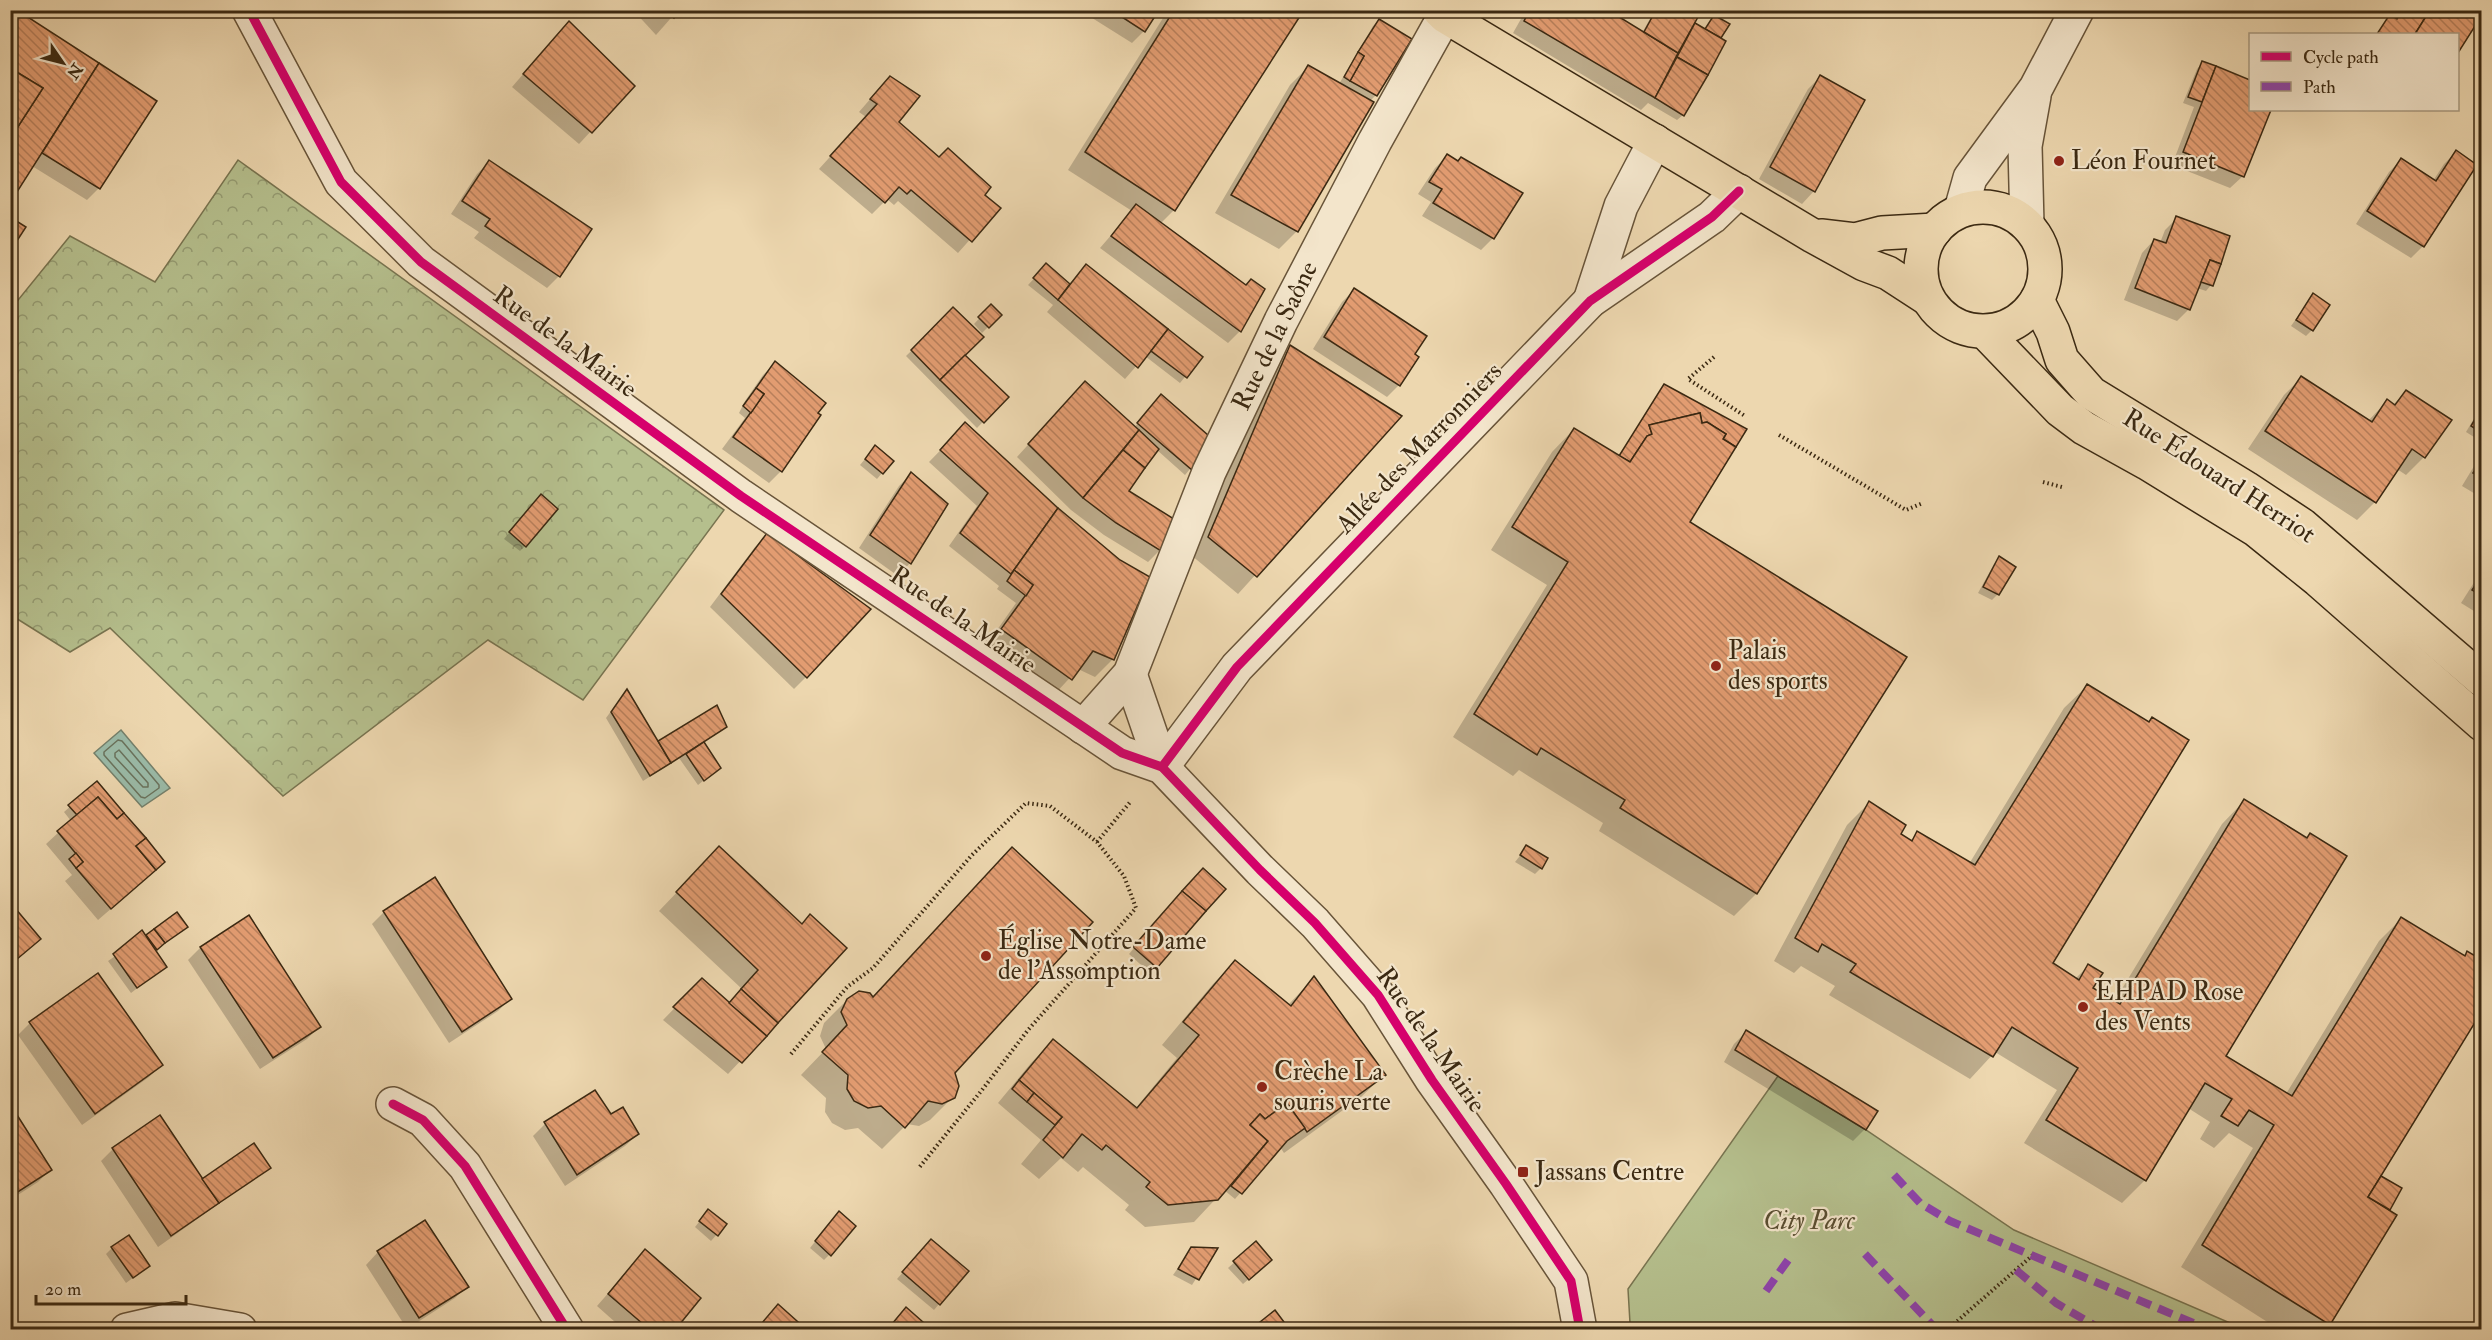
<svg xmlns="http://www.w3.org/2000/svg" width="2492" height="1340" font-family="'IM FELL Double Pica',serif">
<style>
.forest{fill:url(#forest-crowns);stroke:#787450;stroke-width:1.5}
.park{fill:#b5bf8d;stroke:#787450;stroke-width:1.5}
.water{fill:#9abaa7;stroke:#74806b;stroke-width:1.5}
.shadow{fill:#0003}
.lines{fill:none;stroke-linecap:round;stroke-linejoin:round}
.shore{stroke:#6a725c;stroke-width:1.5}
.building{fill:url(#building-back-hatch);stroke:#3b2912;stroke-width:1.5}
.street-casing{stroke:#685439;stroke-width:36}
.primary-casing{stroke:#3b2912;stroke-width:36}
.path{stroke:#3b2912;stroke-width:4;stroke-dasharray:1.5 3;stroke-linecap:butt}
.street{stroke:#f3e5cb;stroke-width:33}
.primary{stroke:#edd7af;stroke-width:33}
.quiet{stroke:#8e44ad;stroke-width:8;stroke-dasharray:15 8;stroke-linecap:butt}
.cycleway-casing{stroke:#f3e5cb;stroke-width:13}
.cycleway{stroke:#d6006c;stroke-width:9}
.poi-dot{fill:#8f2418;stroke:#f3e5cb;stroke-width:2}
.labels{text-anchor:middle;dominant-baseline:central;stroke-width:4.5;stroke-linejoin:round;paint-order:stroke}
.poi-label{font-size:26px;fill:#3b2912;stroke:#f3e5cb;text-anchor:start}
.street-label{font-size:26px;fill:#3b2912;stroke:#f3e5cb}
.park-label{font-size:26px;font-style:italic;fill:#5a4e31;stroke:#f3e5cb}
</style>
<defs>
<pattern id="forest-crowns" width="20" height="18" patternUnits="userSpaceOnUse" patternTransform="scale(1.5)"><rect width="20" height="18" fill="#b5bf8d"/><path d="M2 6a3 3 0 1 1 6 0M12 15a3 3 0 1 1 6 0" fill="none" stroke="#949b72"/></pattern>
<pattern id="building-back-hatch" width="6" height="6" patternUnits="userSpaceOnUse" patternTransform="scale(1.5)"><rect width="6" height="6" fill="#e29c71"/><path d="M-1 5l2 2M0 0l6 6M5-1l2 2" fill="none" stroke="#b87f5b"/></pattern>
</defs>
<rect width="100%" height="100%" fill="#edd7af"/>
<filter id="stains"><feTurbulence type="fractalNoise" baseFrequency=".00333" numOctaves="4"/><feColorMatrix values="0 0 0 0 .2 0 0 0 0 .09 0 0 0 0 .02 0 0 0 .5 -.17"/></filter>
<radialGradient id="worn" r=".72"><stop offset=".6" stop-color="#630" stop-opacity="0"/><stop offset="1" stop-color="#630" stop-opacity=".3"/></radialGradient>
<polygon class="forest" points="238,160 724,510 583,700 488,640 283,796 110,628 70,652 11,615 10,310 70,236 155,282"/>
<polygon class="park" points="1778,1076 1866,1130 2014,1230 2244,1329 1634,1329 1630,1323 1628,1289"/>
<polygon class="water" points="121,730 170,788 142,807 94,753"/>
<g class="shadow">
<polygon points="14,10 155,101 99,188 87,200 32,166"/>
<polygon points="633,10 678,10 656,35"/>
<polygon points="1092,10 1157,10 1144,31 1132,43 1089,16"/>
<polygon points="1168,10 1302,10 1174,210 1160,224 1245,286 1264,290 1240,331 1228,343 1100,248 1132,211 1068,170"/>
<polygon points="1526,10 1605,10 1642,33 1655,10 1684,10 1693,23 1704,30 1714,17 1728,25 1683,115 1677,120 1648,103 1641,110 1513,33"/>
<polygon points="2295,10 2312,10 2306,17"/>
<polygon points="2402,10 2480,15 2458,51 2458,34 2376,34 2390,16 2396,20"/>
<polygon points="1379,20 1376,95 1370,101 1297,231 1279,249 1215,213 1290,85 1308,67 1339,84 1373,26"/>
<polygon points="557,35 633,86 579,144 512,87"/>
<polygon points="2202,63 2250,81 2250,110 2269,110 2243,176 2230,188 2172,165 2194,107 2183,103 2197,69"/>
<polygon points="1820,77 1863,101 1814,191 1802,204 1759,179 1808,89"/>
<polygon points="878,90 897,122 998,208 958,253 898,201 894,205 887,199 872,214 819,169 866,117 859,112"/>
<polygon points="2456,152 2423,246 2411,258 2356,224 2389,172 2401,160 2433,181 2444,164"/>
<polygon points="1447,156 1493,238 1481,250 1422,216 1431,202 1418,194 1435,168"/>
<polygon points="489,162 590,230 559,276 547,288 474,238 479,232 451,214 477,174"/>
<polygon points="2177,218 2219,264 2211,285 2206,291 2197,288 2189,309 2177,321 2124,300 2142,253 2154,240 2160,243 2165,230"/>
<polygon points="1046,266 1069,284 1086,266 1201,357 1180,383 1145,356 1125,379 1047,312 1053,305 1028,285"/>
<polygon points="1354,290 1413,354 1399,385 1387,397 1313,349 1342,302"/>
<polygon points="2313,295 2312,330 2306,336 2291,326"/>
<polygon points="991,306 1000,315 982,333 974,324"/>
<polygon points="953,310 963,355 1007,397 977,428 906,356"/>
<polygon points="1291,347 1399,417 1238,594 1191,555 1273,364"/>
<polygon points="775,363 781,471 769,483 722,449 745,418 739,413 745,401 763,375"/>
<polygon points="2301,378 2368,421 2387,401 2393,405 2406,392 2424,457 2406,475 2397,469 2375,502 2357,520 2248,449 2284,395"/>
<polygon points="1664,385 1756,894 1734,916 1599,831 1603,823 1519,770 1513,776 1453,737 1547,585 1491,550 1552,452 1574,429 1618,457"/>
<polygon points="1073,395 1134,428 1155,402 1207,437 1190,469 1185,475 1157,450 1127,491 1172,520 1160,550 1148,562 1104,535 1071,510 1017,457"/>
<polygon points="2482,405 2482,442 2466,432"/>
<polygon points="965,425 1057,509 1113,659 1095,677 1078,669 1053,696 985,647 1016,603 997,589 999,586 949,546 977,506 929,462"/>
<polygon points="870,453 882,473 877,479 860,465"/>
<polygon points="2482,453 2482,498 2462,486"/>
<polygon points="911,474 910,563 898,576 859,548 899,486"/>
<polygon points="535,502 525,546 520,551 504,539"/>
<polygon points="767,535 806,677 794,689 710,607 755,547"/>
<polygon points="2000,558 1998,594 1992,600 1978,593 1994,564"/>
<polygon points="2482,570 2482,616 2461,603"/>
<polygon points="2087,686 2051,964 2075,979 2088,966 2091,989 2114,1002 2222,824 2244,801 2224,1056 2286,1094 2379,941 2401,919 2464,957 2467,953 2379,1176 2400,1189 2387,1210 2329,1324 2323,1330 2280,1330 2181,1267 2253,1148 2229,1133 2214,1148 2200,1139 2210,1122 2188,1108 2145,1180 2122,1203 2024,1143 2057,1090 1995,1052 1970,1079 1829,995 1835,986 1801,966 1794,973 1774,961 1847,825 1869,803 1899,834 1910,841 1918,833 1969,864 2064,708"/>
<polygon points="626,691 657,743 716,707 726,727 703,743 719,768 698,785 679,758 643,781 606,718"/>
<polygon points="97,783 142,882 98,920 65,881 72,875 46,844 71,821 64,812"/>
<polygon points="1527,847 1541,868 1535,874 1515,862"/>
<polygon points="702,866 801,926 765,1035 728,1074 663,1020 702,980 728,1004 742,989 659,911"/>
<polygon points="1198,875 1224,889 1150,973 1129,954"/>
<polygon points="384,912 510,999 498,1011 449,1043 372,924"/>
<polygon points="177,914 186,927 155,951 165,967 131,993 108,961"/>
<polygon points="249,917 319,1027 307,1039 260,1069 188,960 200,948"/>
<polygon points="1235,962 1288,1005 1314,978 1384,1075 1361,1097 1284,1153 1280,1147 1235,1199 1224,1190 1194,1222 1145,1227 1125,1210 1129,1205 1083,1167 1078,1172 1061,1158 1039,1179 1021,1164 1041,1140 998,1103 1031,1063 1053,1041 1135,1109 1177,1058 1162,1045 1213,984"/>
<polygon points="847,1000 953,1072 953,1097 930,1120 919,1126 907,1124 882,1149 858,1128 845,1130 832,1123 825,1112 826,1098 801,1075 826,1049 820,1036 824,1023"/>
<polygon points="30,1023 161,1065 149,1077 82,1125 18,1035"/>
<polygon points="1746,1032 1865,1129 1853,1141 1724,1062 1734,1044"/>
<polygon points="10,1110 50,1170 38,1182 10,1200"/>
<polygon points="610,1116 638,1134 625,1146 565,1186 533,1136 545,1124"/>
<polygon points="113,1149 202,1181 269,1168 158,1247 101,1161"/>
<polygon points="703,1217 725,1225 711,1241 695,1227"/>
<polygon points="833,1219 830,1254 824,1260 810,1248"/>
<polygon points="425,1222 467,1286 455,1298 407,1329 366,1265 378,1252"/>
<polygon points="1256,1243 1265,1265 1243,1284 1228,1268"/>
<polygon points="925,1247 939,1304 934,1310 897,1279"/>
<polygon points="112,1248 149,1266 126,1283 106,1254"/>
<polygon points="1192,1248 1215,1249 1192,1285 1173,1275"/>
<polygon points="645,1251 673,1330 624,1330 597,1306"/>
</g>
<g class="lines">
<g class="shore">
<polygon points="118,740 122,741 159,785 159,788 145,798 141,797 104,755 104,752"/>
<polygon points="119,750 148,783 148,787 143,787 115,757 115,753"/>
</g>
</g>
<g class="building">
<polygon points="10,10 17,10 99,63 10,203 10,139 43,88 10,68"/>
<polygon points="667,10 680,10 674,18"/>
<polygon points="1111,10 1159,10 1145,32"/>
<polygon points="1174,10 1304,10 1175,211 1085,152"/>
<polygon points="1530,10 1608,10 1678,53 1655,98 1524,21"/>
<polygon points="1656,10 1687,10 1698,17 1678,53 1644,32"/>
<polygon points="2402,10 2430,10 2415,34 2377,34 2390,14 2397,19"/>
<polygon points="2430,10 2475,10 2482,15 2458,53 2458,34 2415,34"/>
<polygon points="1714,15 1730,24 1721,38 1705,29"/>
<polygon points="1379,19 1412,39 1377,96 1350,81 1364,56 1358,52"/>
<polygon points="569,21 635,86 592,133 523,74"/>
<polygon points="1695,23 1726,41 1708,75 1677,57"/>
<polygon points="1358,52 1364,56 1350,81 1344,77"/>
<polygon points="1677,57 1708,75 1684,116 1655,98"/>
<polygon points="2202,61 2216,66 2202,102 2188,97"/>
<polygon points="99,63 157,101 100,189 42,153"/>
<polygon points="1308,65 1374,102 1298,232 1231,195"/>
<polygon points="2216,66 2250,80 2250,110 2271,110 2244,177 2183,152"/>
<polygon points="10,68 43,88 10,139"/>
<polygon points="1820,75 1865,100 1815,192 1770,167"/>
<polygon points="890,76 920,96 899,122 939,157 948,148 991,187 985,195 1001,208 972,242 911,190 907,194 899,187 885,203 830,156 877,104 870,99"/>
<polygon points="2456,150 2477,165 2424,247 2367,211 2401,158 2436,181"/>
<polygon points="1447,154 1458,161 1461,157 1523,193 1494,239 1433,203 1442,189 1429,182"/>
<polygon points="489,160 592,229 560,277 485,226 490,219 462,201"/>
<polygon points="1136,204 1246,285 1251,279 1265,289 1241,332 1111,236"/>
<polygon points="2176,216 2230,236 2221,264 2210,260 2190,310 2135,288 2154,239 2166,243"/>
<polygon points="10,217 26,227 11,250 10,250"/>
<polygon points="2210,260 2221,264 2213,286 2201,282"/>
<polygon points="1046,263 1070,284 1058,300 1033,278"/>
<polygon points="1086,264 1168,329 1138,368 1058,300"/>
<polygon points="1354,288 1427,336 1415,354 1419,357 1400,386 1324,337"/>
<polygon points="2313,293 2330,305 2313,331 2296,320"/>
<polygon points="991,304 1002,315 989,328 978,317"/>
<polygon points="953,307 984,337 940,380 911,350"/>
<polygon points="1168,329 1203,357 1187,378 1151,351"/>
<polygon points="1290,345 1402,416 1257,577 1208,537"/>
<polygon points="965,355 1009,397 984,423 940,380"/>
<polygon points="775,361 826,403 818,413 821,415 782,472 733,437 764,394 756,388"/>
<polygon points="2301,376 2372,422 2387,399 2395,405 2406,390 2452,420 2425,458 2412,449 2376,503 2265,431"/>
<polygon points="1085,381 1139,430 1083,498 1028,444"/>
<polygon points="1664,384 1747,429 1736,447 1723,439 1726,434 1707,422 1702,423 1700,413 1649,425 1652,434 1647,436 1630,462 1619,456"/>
<polygon points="756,388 764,394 751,413 743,406"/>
<polygon points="1161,394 1209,436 1192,470 1137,423"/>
<polygon points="2482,407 2482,433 2471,426"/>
<polygon points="1700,413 1702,423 1707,422 1726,434 1723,439 1736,447 1690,522 1907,657 1757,894 1620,808 1625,800 1541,748 1537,755 1474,714 1568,562 1512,527 1574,428 1630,462 1647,436 1652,434 1649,425"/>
<polygon points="965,422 1058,508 1011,574 960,533 988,493 940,450"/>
<polygon points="1139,430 1159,449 1145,468 1123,450"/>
<polygon points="875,445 894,461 883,474 865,459"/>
<polygon points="1123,450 1145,468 1129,491 1174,519 1161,551 1116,523 1083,498"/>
<polygon points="2482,459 2482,478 2473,473"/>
<polygon points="911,472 948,504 911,564 870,535"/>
<polygon points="541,494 558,509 526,547 509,532"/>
<polygon points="1058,508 1120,560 1150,577 1114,660 1093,651 1072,680 1001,629 1033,585 1014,570"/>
<polygon points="767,533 871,609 807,678 721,594"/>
<polygon points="1999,556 2016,567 1999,595 1983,587"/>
<polygon points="1014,570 1033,585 1026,596 1007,581"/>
<polygon points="2482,575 2482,596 2472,590"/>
<polygon points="2087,684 2149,722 2152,717 2189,740 2053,963 2079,980 2088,964 2103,973 2093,988 2120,1004 2244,799 2307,838 2310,833 2347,856 2226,1056 2292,1096 2401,917 2465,956 2467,951 2482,960 2482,1011 2368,1197 2397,1215 2330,1325 2202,1245 2274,1125 2249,1110 2238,1126 2221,1116 2232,1099 2205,1083 2146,1181 2046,1120 2078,1068 2012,1027 1993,1057 1850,972 1856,964 1822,944 1818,952 1795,938 1869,801 1906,825 1901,834 1912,841 1917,831 1975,865"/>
<polygon points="627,689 671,763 650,776 611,712"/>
<polygon points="717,705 727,727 671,763 658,741"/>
<polygon points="704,742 721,768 704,781 686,754"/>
<polygon points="97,781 124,813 117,819 98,797 77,815 68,805"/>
<polygon points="98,797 117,819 124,813 146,838 136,846 156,870 111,909 76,868 83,862 57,831"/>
<polygon points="146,838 165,862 156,870 136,846"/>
<polygon points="1526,845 1548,858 1542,869 1520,855"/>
<polygon points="719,846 802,924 810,914 847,948 778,1023 741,989 758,970 676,892"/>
<polygon points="1012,847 1093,922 955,1073 959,1086 955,1098 942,1104 928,1101 905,1128 881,1106 868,1108 854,1101 847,1089 848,1075 822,1052 847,1025 841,1012 847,999 859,991 870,993 873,997"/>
<polygon points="76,853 83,862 76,868 69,859"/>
<polygon points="1203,868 1226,889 1206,911 1182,891"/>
<polygon points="435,877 512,999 462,1032 383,911"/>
<polygon points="1182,891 1206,911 1157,968 1133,947"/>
<polygon points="10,902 41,939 10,965"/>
<polygon points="177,912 188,927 165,943 154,929"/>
<polygon points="249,915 321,1027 273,1058 200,947"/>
<polygon points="154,929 165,943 157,950 146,935"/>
<polygon points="142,930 167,967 137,988 113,954"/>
<polygon points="1235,960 1291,1006 1314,976 1386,1075 1307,1132 1287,1103 1265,1119 1260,1114 1250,1125 1268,1141 1218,1200 1168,1205 1146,1187 1150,1182 1106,1145 1102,1150 1082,1134 1063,1158 1043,1140 1062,1117 1019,1080 1053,1039 1137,1108 1199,1035 1183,1022"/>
<polygon points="98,973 163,1065 95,1114 29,1022"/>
<polygon points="702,978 767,1036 742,1063 673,1007"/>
<polygon points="741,989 778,1023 767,1036 729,1003"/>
<polygon points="1746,1030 1878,1111 1866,1130 1735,1050"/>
<polygon points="1019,1080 1034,1093 1027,1102 1012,1089"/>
<polygon points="595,1090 611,1114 623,1107 639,1134 577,1175 544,1122"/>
<polygon points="1034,1093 1062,1117 1055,1125 1027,1102"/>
<polygon points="1287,1103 1305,1128 1287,1141 1242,1194 1231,1186 1268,1141 1250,1125 1260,1114 1265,1119"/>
<polygon points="12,1107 52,1170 10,1197 10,1108"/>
<polygon points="160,1115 219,1203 171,1236 112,1148"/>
<polygon points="254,1143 271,1168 219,1203 202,1179"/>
<polygon points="2381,1176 2402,1188 2390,1210 2368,1197"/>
<polygon points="708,1209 727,1224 718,1236 699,1221"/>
<polygon points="839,1211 856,1226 831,1256 815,1241"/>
<polygon points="425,1220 469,1287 419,1318 377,1251"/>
<polygon points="129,1235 150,1266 133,1278 111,1247"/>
<polygon points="931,1239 969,1271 940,1305 902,1272"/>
<polygon points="1256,1241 1272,1260 1249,1280 1233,1261"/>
<polygon points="1191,1247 1218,1248 1199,1280 1178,1269"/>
<polygon points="645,1249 701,1298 675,1330 650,1330 608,1294"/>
<polygon points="778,1304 807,1330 756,1330"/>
<polygon points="906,1307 932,1330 887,1330"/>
<polygon points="1275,1310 1290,1330 1250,1330"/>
</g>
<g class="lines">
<g class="street-casing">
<g id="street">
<polyline points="249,10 341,182 421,262 741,496 1122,753 1162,767 1260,870 1315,923 1378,995 1432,1080 1506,1184 1571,1281 1580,1330"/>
<polyline points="1961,210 1970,178 2036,88 2077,10"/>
<polyline points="2027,225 2025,146 2034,96"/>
<polyline points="1590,301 1621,206 1655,141"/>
<polyline points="1130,674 1162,767"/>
<polyline points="1083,727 1130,674 1209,472 1281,321 1375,141 1448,10"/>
<polyline points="1162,767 1237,667 1590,301 1712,217 1739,191"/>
<polyline points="393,1104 423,1120 465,1166 567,1330"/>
<polyline points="127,1330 175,1319 240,1330"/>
</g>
</g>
<g class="primary-casing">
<g id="primary">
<polyline points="1439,10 1445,16 1813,236 1864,264 1888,273 1928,299"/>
<circle cx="1983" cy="269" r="62"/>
<polyline points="1821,236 1855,240 1882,233 1935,230"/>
<polyline points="2037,300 2053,332 2062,360 2091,393 2246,488 2302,525 2482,680"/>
<polyline points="1985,332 2060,410 2084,428 2147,463 2256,530 2318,580 2482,724"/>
</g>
</g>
<g class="path">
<polyline points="1714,357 1688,379 1745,416"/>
<polyline points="1779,435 1906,510 1923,503"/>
<polyline points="2043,482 2062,487"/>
<polyline points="1097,842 1131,801"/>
<polyline points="791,1054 847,987 873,968 972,855 1026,803 1050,806 1097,842 1124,876 1136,908 1028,1030 982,1090 918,1169"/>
<polyline points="1947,1330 2034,1254"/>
</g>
<use href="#street" class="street"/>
<use href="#primary" class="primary"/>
<g class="quiet">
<polyline points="1894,1175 1920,1203 1950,1221 2210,1330"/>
<polyline points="1865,1254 1937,1330"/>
<polyline points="2016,1270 2056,1303 2102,1330"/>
<polyline points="1766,1291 1791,1256"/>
</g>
<g class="cycleway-casing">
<g id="cycleway">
<polyline points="249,10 341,182 421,262 741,496 1122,753 1162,767 1260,870 1315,923 1378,995 1432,1080 1506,1184 1571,1281 1580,1330"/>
<polyline points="1162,767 1237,667 1590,301 1712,217 1739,191"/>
<polyline points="393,1104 423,1120 465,1166 567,1330"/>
</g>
</g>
<use href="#cycleway" class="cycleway"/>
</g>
<g class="poi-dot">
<circle cx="2059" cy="161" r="6"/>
<circle cx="1716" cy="666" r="6"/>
<circle cx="986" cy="956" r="6"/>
<circle cx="2083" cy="1007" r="6"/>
<circle cx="1262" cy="1087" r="6"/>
<rect x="1517" y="1166" width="12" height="12" rx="3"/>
</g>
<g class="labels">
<g class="poi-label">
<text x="2071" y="161">Léon Fournet</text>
<text x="1728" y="651">Palais<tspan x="1728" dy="30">des sports</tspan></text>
<text x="998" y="941">Église Notre-Dame<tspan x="998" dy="30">de l'Assomption</tspan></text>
<text x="2095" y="992">EHPAD Rose<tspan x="2095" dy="30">des Vents</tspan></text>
<text x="1274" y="1072">Crèche La<tspan x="1274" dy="30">souris verte</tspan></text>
<text x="1535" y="1172">Jassans Centre</text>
</g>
<g class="street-label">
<text transform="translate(1275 336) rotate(-64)">Rue de la Saône</text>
<text transform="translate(565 342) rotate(36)">Rue de la Mairie</text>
<text transform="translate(1419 448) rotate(-46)">Allée des Marronniers</text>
<text transform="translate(2219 476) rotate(33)">Rue Édouard Herriot</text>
<text transform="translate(963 620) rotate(34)">Rue de la Mairie</text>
<text transform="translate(1431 1040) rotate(55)">Rue de la Mairie</text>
</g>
<g class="park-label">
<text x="1809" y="1221">City Parc</text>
</g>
</g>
<rect width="2492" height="1340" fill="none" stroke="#edd7af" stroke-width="36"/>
<rect x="12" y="12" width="2468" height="1316" fill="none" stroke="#3b2912" stroke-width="3"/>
<rect x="18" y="18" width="2456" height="1304" fill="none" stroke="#3b2912" stroke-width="1.5"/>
<rect x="2249" y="33" width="210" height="78" fill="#f3e5cb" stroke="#a99a81" stroke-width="1.5"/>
<rect x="2261" y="52" width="30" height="9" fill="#d6006c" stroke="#a99a81" stroke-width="1.5"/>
<text x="2303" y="63" font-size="18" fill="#3b2912">Cycle path</text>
<rect x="2261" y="82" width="30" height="9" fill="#8e44ad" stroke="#a99a81" stroke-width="1.5"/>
<text x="2303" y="93" font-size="18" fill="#3b2912">Path</text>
<g transform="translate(63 63) rotate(125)" stroke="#f3e5cb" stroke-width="4.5" paint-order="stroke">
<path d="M0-4.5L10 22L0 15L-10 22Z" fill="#3b2912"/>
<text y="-9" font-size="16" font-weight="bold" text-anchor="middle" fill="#3b2912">N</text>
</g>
<path d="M36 1295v9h150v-9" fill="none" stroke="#3b2912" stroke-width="3"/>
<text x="45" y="1295" font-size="18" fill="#3b2912" stroke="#f3e5cb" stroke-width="4.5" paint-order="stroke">20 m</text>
<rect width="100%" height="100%" filter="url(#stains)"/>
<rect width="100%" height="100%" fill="url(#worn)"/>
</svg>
